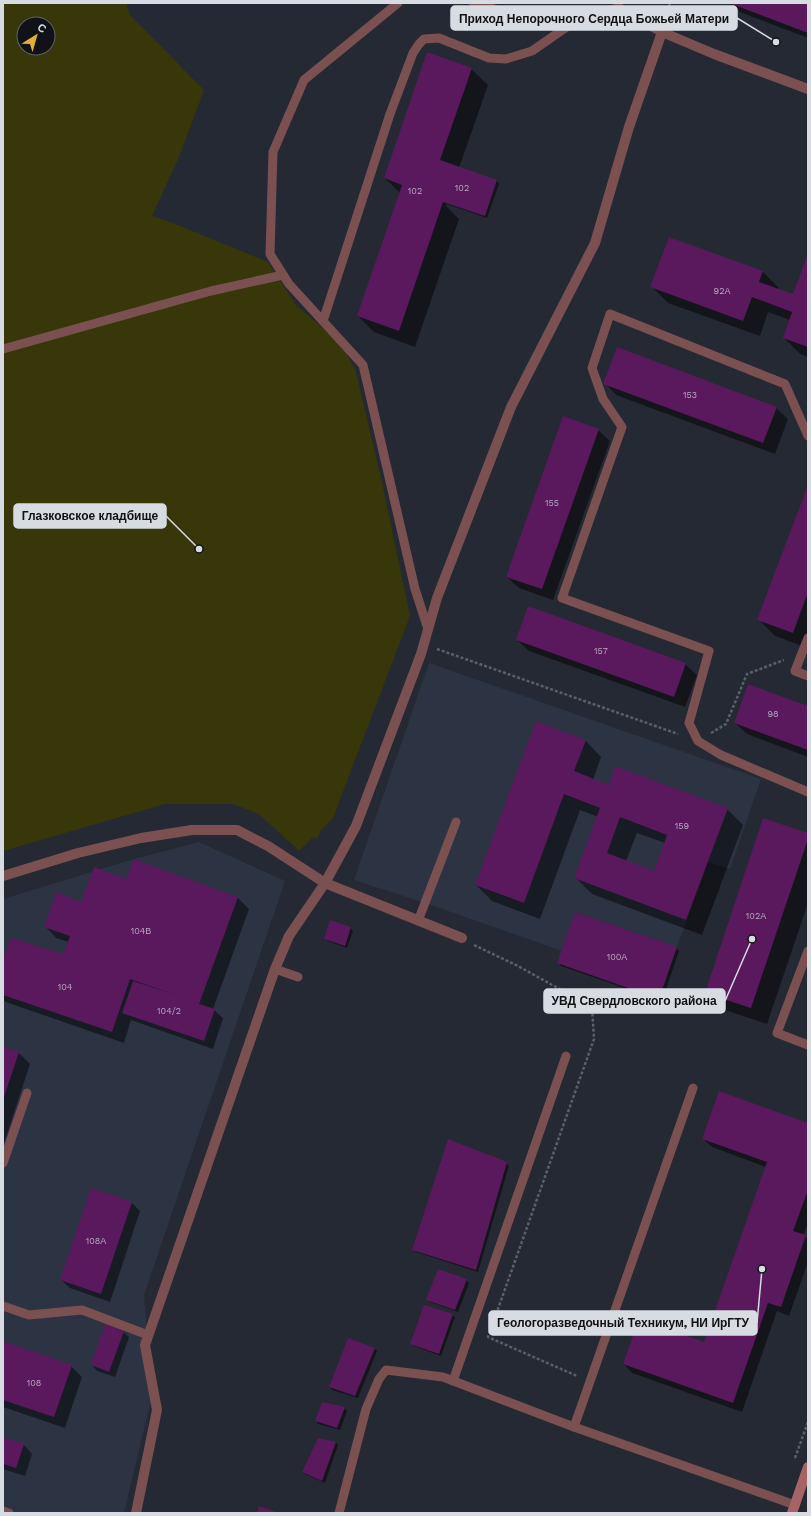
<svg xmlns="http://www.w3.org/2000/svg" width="811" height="1516" font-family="'Work Sans',sans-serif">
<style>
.built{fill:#2c3343}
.green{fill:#373709;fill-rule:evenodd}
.shadow{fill:#0007;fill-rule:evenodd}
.building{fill:#5a195d;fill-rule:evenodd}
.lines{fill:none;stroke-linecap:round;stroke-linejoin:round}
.path{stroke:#5b5f69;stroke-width:2.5;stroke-dasharray:3 2;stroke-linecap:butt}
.lane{stroke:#7a5051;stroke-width:9}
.street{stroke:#7a5051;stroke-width:10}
.secondary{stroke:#a76467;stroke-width:10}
.labels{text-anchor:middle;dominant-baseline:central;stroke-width:3;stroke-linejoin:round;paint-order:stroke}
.number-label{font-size:9px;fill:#b8aac1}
.leader{fill:none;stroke:#d7dbe2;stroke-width:1.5}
.callout-dot{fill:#d7dbe2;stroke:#101217;stroke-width:1.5}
.callout{fill:#d7dbe2;stroke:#d7dbe2;stroke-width:1.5}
.callout-label{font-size:12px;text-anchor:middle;font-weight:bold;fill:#111}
</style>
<rect width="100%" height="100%" fill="#242934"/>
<g class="built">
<polygon points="429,663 761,779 730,869 708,862 677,947 575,912 562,951 425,903 354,880"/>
<polygon points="199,842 285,881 144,1295 152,1396 124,1513 3,1513 3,899 134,859"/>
</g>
<path class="green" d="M3,3H126L130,15L204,90L179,157L152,216L173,223L268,262L296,305L343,346L356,372L382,482L410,616L333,818L321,830L317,839L313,837L299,851L259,814L233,804H165L3,851ZM24,24H48V48H24Z"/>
<g class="shadow">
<polygon points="732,3 808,3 808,38 740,12"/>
<polygon points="471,69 488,85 459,168 497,181 499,184 487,218 447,204 446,206 459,219 415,347 374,332 358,316 400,193 385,178"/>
<polygon points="808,256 808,357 800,354 784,338 790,320 768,312 760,336 668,303 652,287 763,272 779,288 778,289 794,295"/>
<polygon points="605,383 776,408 788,419 775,454 616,395"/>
<polygon points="598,430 610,441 553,600 519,588 507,577"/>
<polygon points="808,487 808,648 775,636 759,620"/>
<polygon points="517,640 685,664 697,675 685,707 529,651"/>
<polygon points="808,707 808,757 747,734 735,723"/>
<path d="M585,740L601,757L593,780L609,786L727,809L743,825L702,935L592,894L575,877L598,817L580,810L540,919L492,901L476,885ZM637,833L665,843L655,872L626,861Z"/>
<polygon points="808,834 808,903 767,1024 722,1009 706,993"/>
<polygon points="127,880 238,898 249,909 213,1009 223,1018 213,1049 131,1020 124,1043 6,1002 3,1000 3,964 64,956 69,942 56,938 45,926 82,903"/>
<polygon points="350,928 353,931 347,948 328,941 325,939"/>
<polygon points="676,948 679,951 662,1001 561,966 559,963"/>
<polygon points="3,1047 19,1053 30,1064 3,1146"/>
<polygon points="808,1124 808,1223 803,1236 808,1239 808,1262 789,1316 777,1311 742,1412 632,1373 624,1364 704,1343 766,1167 712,1147 703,1139"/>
<polygon points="506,1163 509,1166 478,1272 416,1252 413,1250"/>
<polygon points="132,1203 140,1211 110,1302 70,1288 61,1280"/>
<polygon points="466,1280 469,1283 458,1312 430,1302 428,1300"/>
<polygon points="452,1315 455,1317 441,1356 414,1346 412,1343"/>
<polygon points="123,1332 129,1337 115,1377 97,1371 92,1365"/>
<polygon points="348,1339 375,1349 377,1351 358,1398 332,1390 330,1387"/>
<polygon points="3,1343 71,1366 82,1377 65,1428 3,1407"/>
<polygon points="344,1408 347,1411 340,1430 318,1424 316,1421"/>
<polygon points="3,1438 24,1445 32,1454 25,1476 3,1469"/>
<polygon points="336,1442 338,1445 325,1483 305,1474 303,1472"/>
</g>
<g class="building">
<polygon points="729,3 808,3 808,33"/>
<polygon points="427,52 472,68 440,160 497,180 485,216 443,202 399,331 357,316 402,185 384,178"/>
<polygon points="669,237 763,271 759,282 793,294 808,254 808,347 783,338 792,312 752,297 743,321 650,287"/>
<polygon points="617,347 777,407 763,443 603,384"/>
<polygon points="563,416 599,429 542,589 506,577"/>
<polygon points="808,485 808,592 793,633 757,620"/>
<polygon points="528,606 686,663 674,697 516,640"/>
<polygon points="748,684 808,706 808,750 734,723"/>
<path d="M536,721L586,740L574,771L609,785L615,766L728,808L686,920L574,878L600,808L564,794L524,903L475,885ZM620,817L667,835L654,871L607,853Z"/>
<polygon points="763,818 808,833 808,839 751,1008 705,993"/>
<polygon points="134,859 238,897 199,1004 215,1009 204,1041 122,1013 133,981 176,995 130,979 112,1032 3,995 3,961 11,938 63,954 70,936 44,927 56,892 81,902 94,867 126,879"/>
<polygon points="575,912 677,947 659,999 557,963"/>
<polygon points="330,920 351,927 345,946 324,939"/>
<polygon points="3,1046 19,1052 3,1100"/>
<polygon points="719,1091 808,1123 808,1190 793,1231 806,1235 781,1307 768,1303 733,1403 623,1364 639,1319 704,1342 767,1162 702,1139"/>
<polygon points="448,1139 507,1162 476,1270 412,1250"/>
<polygon points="91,1188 132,1202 101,1294 60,1280"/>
<polygon points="438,1269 467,1279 455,1310 426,1300"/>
<polygon points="424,1305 453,1314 439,1354 410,1344"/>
<polygon points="105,1324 124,1331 109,1372 91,1365"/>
<polygon points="348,1338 375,1348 355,1396 329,1387"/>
<polygon points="3,1341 72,1365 54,1417 3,1400"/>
<polygon points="322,1402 345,1407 337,1428 315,1421"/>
<polygon points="3,1437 24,1444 16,1468 3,1464"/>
<polygon points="318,1438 336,1442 322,1481 302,1472"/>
<polygon points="259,1506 279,1513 257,1513"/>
</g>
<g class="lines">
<g class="path">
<polyline points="669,3 673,16"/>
<polyline points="437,649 678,734"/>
<polyline points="711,733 726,724 747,674 784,660"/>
<polyline points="474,945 518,966 592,1007 594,1039 488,1337 577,1376"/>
<polyline points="795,1458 808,1422"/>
</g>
<g class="lane">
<polyline points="398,3 304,80 273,152 270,254 289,284 363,365 415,589 428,629"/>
<polyline points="323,321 390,114 413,53 419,44 424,39 439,38 489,58 506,59 532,51 578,19"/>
<polyline points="3,349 211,291 283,275"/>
<polyline points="808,436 785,384 610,314 592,368 603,399 622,427 562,598 709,651 689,723 698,741 721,755 808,792"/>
<polyline points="808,638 795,671 808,676"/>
<polyline points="418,921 456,822"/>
<polyline points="808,951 777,1033 808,1045"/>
<polyline points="275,969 298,977"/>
<polyline points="3,1163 27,1093"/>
<polyline points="3,1306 29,1315 82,1310 148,1335"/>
<polyline points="453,1381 566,1056"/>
<polyline points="574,1427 693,1088"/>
<polyline points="3,1511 9,1513"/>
<polyline points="339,1513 366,1409 379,1379 386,1370 443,1377 574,1427 795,1505"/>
</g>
<g class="street">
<polyline points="474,3 541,25 578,19 619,8 662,32 714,54 808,89"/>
<polyline points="3,876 78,853 141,838 192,830 237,830 268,846 325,883 462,938"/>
<polyline points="136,1513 157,1410 145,1345 275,969 289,936 325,883 356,826 421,654 437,598 511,407 595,243 629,127 662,32"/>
</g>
<polyline class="secondary" points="792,1513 808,1467"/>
</g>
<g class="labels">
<g class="number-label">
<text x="462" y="188">102</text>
<text x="415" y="191">102</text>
<text x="722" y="291">92А</text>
<text x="690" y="395">153</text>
<text x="552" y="503">155</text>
<text x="601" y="651">157</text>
<text x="773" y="714">98</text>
<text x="682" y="826">159</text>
<text x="756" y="916">102А</text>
<text x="141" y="931">104В</text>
<text x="617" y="957">100А</text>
<text x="65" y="987">104</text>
<text x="169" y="1011">104/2</text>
<text x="96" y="1241">108А</text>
<text x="34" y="1383">108</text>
</g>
</g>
<path class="leader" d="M776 42L737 18M199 549L166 516M752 939L725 1001M762 1269L757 1323"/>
<g class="callout-dot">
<circle cx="776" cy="42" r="4"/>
<circle cx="199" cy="549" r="4"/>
<circle cx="752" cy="939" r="4"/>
<circle cx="762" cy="1269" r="4"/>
</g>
<g class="callout">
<rect x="451" y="6" width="286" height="24" rx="4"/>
<rect x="14" y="504" width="152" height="24" rx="4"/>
<rect x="544" y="989" width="181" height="24" rx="4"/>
<rect x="489" y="1311" width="268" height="24" rx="4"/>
</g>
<g class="callout-label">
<text x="594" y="23">Приход Непорочного Сердца Божьей Матери</text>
<text x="90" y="520">Глазковское кладбище</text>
<text x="634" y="1005">УВД Свердловского района</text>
<text x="623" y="1327">Геологоразведочный Техникум, НИ ИрГТУ</text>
</g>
<rect width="811" height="1516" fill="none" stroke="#d7dbe2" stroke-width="8"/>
<g transform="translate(36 36) rotate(37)"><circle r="19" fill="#101217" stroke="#606268"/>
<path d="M0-3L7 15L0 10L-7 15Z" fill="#e2af34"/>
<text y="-6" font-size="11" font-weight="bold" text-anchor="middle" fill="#d7dbe2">С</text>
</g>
</svg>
